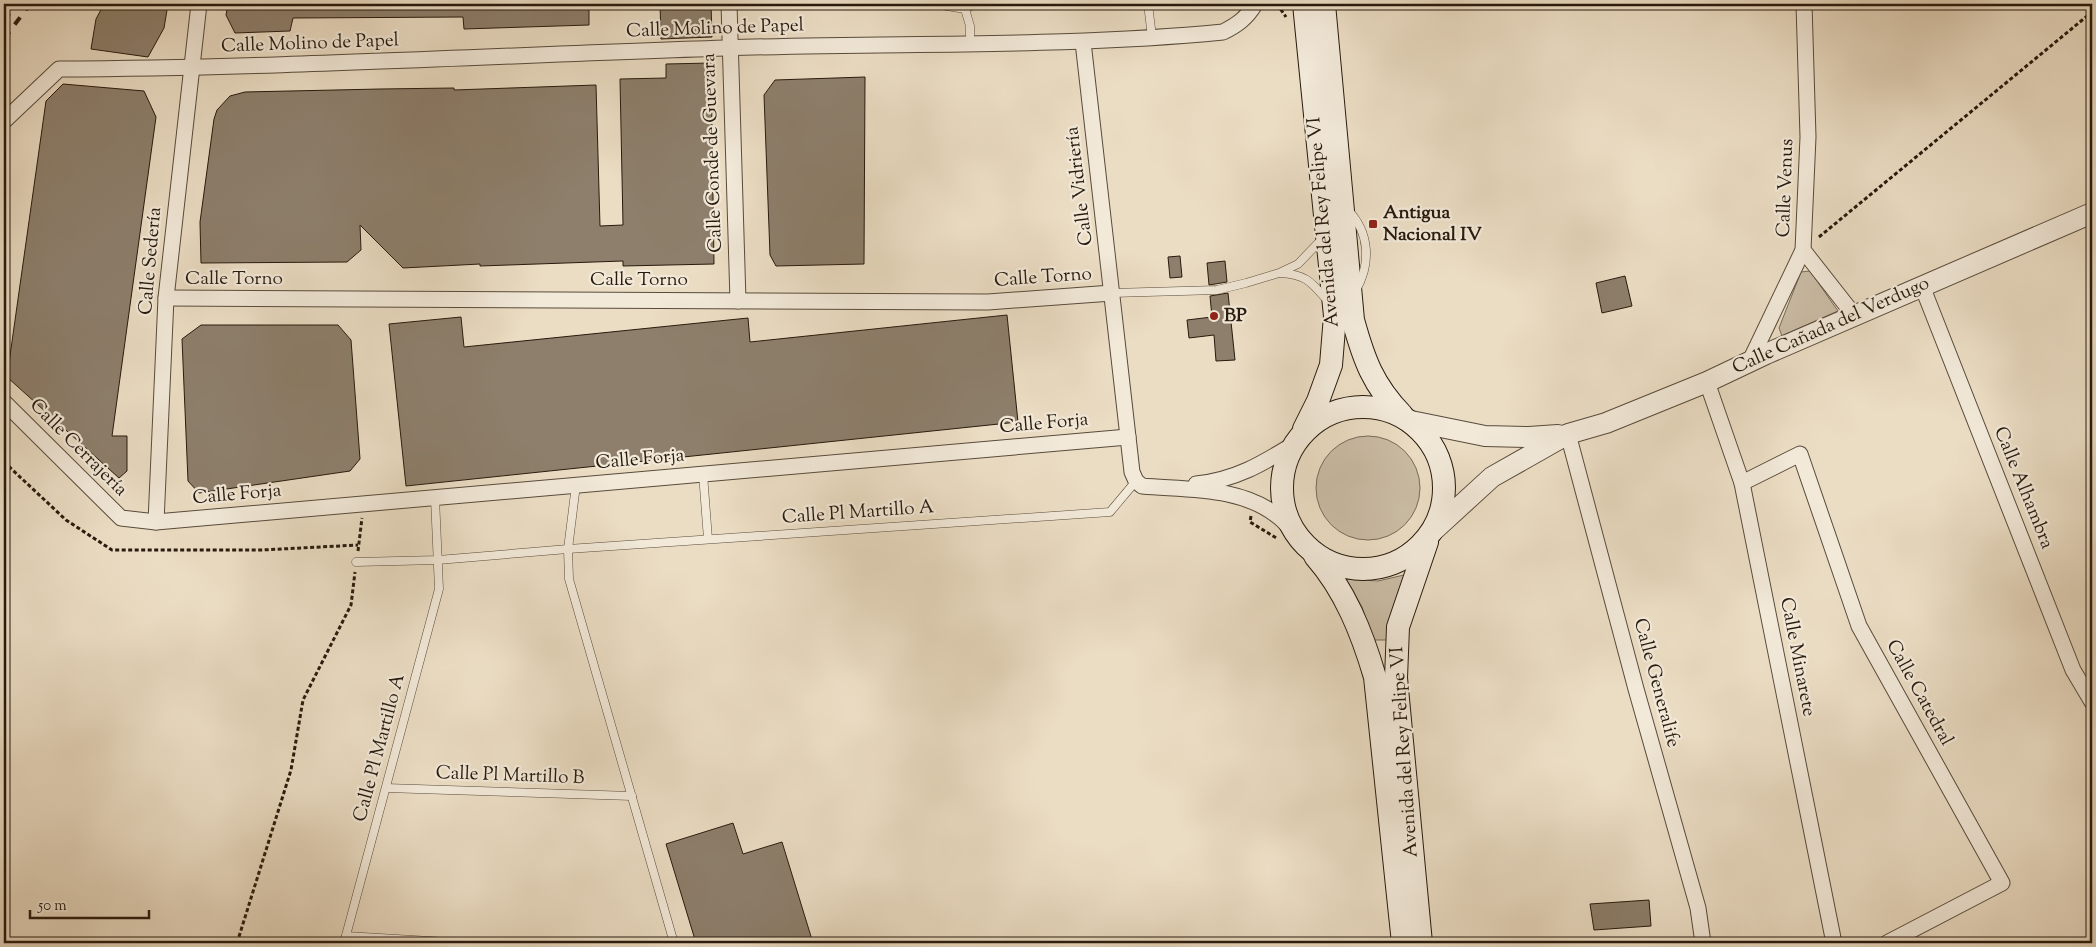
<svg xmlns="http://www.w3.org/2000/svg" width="2096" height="947" font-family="'Sorts Mill Goudy',serif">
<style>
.green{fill:#cabca5;stroke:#786b59}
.building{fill:#8d7f6c;stroke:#271a0d}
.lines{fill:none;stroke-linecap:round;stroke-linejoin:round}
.service-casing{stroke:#584b3b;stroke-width:9}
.minor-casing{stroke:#584b3b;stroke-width:17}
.tertiary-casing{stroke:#584b3b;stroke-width:22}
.secondary-casing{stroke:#271a0d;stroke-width:24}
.path{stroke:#271a0d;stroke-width:3;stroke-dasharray:4 2.5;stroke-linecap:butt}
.service{stroke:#f2e9d9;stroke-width:8}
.minor{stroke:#f2e9d9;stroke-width:15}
.tertiary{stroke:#f2e9d9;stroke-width:20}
.secondary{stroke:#f2e9d9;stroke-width:22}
.rail{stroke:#271a0d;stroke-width:4;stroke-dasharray:9 9;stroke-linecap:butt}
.poi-dot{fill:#8f2418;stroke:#f2e9d9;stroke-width:2}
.labels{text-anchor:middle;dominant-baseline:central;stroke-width:4.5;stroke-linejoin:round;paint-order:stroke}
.street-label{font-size:19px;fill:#271a0d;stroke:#f2e9d9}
.poi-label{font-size:19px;font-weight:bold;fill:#271a0d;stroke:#f2e9d9;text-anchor:start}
</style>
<rect width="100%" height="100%" fill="#ebddc4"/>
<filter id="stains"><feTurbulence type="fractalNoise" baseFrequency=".004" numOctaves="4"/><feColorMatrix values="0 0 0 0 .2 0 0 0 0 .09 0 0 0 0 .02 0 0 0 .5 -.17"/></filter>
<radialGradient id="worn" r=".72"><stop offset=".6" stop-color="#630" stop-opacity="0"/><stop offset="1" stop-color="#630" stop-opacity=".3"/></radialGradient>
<g class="green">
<polygon points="1810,271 1838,311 1782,336 1779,328 1801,272"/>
<circle cx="1368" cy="488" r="52"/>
<polygon points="1404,575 1389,640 1373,640 1362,607 1346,579 1378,581"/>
</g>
<g class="building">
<polygon points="104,4 168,4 164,28 148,57 91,49 96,19"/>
<polygon points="228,4 589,4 589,25 464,29 463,17 293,18 290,31 235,33 226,15"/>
<polygon points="660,4 711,4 712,37 661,39"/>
<polygon points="711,63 714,264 623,266 623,261 480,266 480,264 403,268 360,225 361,250 347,262 201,263 200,222 214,119 217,110 230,96 245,92 380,89 454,88 454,90 596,85 600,226 623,225 620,79 666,78 666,64"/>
<polygon points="865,77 864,264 776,266 770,255 764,95 775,80"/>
<polygon points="63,84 144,91 156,117 112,436 127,436 127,471 119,478 7,377 46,101"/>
<polygon points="1180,256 1182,277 1170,278 1168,257"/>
<polygon points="1225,261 1227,282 1209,285 1207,263"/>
<polygon points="1625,276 1632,306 1602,313 1596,283"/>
<polygon points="1228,293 1235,360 1216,361 1214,335 1189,338 1187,320 1212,317 1210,296"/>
<polygon points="1007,315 1018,422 406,486 389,324 461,317 464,347 748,318 750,342"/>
<polygon points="201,325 338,325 351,340 360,459 350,471 199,493 188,481 182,339"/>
<polygon points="733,823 743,854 782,842 813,943 696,943 666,844"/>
<polygon points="1649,900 1651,926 1594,930 1590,904"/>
</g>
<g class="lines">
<g class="service-casing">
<g id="service">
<polyline points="935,4 965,9 975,4"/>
<polyline points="1148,4 1152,37"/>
<polyline points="965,9 970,26 970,44"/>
<path d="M1348,210C1370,233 1371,264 1356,290"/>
<path d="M1281,273C1307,275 1311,282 1327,300"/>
<polyline points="1112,293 1217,290 1246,283 1279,273 1298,264 1323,238"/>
<polyline points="703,474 708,539"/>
<polyline points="576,485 568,549 569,579 674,943"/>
<polyline points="356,562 438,560 568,549 1110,512 1136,481"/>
<polyline points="386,788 632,796"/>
<polyline points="346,936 464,943"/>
<polyline points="344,943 439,589 435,498"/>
</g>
</g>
<g class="minor-casing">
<g id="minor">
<polyline points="729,4 738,301"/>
<path d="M1083,42L1132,472L1136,481L1142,486C1188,490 1242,486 1280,518C1286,523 1291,530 1296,535"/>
<path d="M4,121L59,69C282,68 504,55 726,48C892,42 1058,48 1223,32C1237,25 1247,18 1255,4"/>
<polyline points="1803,250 1854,315"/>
<polyline points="1922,286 2073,670 2092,702"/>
<polyline points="166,298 988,302 1112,293"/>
<polyline points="1750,361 1803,250 1808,137 1804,4"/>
<polyline points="1707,382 1742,483 1834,943"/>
<polyline points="4,402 121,518 156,522 1128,437"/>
<polyline points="1568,434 1636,689 1698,908 1703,943"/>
<polyline points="1742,483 1800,454 1859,626 2002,883 1887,943"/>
<path d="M1196,484C1235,480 1262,464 1294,444"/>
<polyline points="156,522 166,298 199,4"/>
</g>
</g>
<g class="tertiary-casing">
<g id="tertiary">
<polyline points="1411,421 1485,436 1529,437 1558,435"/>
<polyline points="1433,531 1492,477 1568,434 1606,423 1707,382 1766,354 2092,213"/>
</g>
</g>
<g class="secondary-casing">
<g id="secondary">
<polyline points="1304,4 1335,316 1331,365 1318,401 1304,429"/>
<path d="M1324,4L1353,320C1364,360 1373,385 1402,415"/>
<circle cx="1363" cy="488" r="81"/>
<path d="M1315,556C1345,590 1362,633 1375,677L1403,943"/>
<polyline points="1421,943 1396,678 1398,627 1427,542"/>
</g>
</g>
<g class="path">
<polyline points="1277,4 1286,17"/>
<polyline points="1819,237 2092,12"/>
<polyline points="4,462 66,520 112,550 262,550 358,545"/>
<polyline points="1251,516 1250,522 1278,539"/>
<polyline points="358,551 362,518"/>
<polyline points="237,943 291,770 303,700 351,605 355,572"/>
</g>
<use href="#service" class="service"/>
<use href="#minor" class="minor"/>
<use href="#tertiary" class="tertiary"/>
<use href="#secondary" class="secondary"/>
<g class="rail">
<polyline points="4,21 16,4"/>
<polyline points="4,39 30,4"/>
</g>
</g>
<g class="poi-dot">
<rect x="1368" y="219" width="10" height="10" rx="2.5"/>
<circle cx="1214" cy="316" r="5"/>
</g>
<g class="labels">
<g class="street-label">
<text transform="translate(715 29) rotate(-2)">Calle Molino de Papel</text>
<text transform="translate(310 44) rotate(-2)">Calle Molino de Papel</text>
<text transform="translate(713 153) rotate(-92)">Calle Conde de Guevara</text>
<text transform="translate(1080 186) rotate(-97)">Calle Vidriería</text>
<text transform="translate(1786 188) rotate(-88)">Calle Venus</text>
<text transform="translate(1324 222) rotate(-95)">Avenida del Rey Felipe VI</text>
<text transform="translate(151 261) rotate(-85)">Calle Sedería</text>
<text transform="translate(1043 278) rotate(-4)">Calle Torno</text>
<text x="234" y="279">Calle Torno</text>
<text x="639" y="280">Calle Torno</text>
<text transform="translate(1831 326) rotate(-24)">Calle Cañada del Verdugo</text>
<text transform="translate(1044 424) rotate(-5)">Calle Forja</text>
<text transform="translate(78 448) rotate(45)">Calle Cerrajería</text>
<text transform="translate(640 460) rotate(-5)">Calle Forja</text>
<text transform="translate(2023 488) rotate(68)">Calle Alhambra</text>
<text transform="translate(237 495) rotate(-5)">Calle Forja</text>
<text transform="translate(858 513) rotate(-4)">Calle Pl Martillo A</text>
<text transform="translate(1797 657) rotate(79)">Calle Minarete</text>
<text transform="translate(1656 683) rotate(75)">Calle Generalife</text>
<text transform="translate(1919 693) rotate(61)">Calle Catedral</text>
<text transform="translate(380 748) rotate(-75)">Calle Pl Martillo A</text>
<text transform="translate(1405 752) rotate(-94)">Avenida del Rey Felipe VI</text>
<text transform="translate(510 776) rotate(2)">Calle Pl Martillo B</text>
</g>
<g class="poi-label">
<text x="1383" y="213">Antigua<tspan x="1383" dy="22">Nacional IV</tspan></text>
<text x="1224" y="316">BP</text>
</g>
</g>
<rect width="2096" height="947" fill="none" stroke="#ebddc4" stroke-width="20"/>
<rect x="5" y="5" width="2086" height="937" fill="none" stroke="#271a0d" stroke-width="2.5"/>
<rect x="10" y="10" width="2076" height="927" fill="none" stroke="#271a0d"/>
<path d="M30 910v8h119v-8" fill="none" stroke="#271a0d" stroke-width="2.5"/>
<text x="38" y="910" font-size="15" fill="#271a0d" stroke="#f2e9d9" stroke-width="4" paint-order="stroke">50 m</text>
<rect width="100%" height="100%" filter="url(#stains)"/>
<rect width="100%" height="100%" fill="url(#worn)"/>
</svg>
